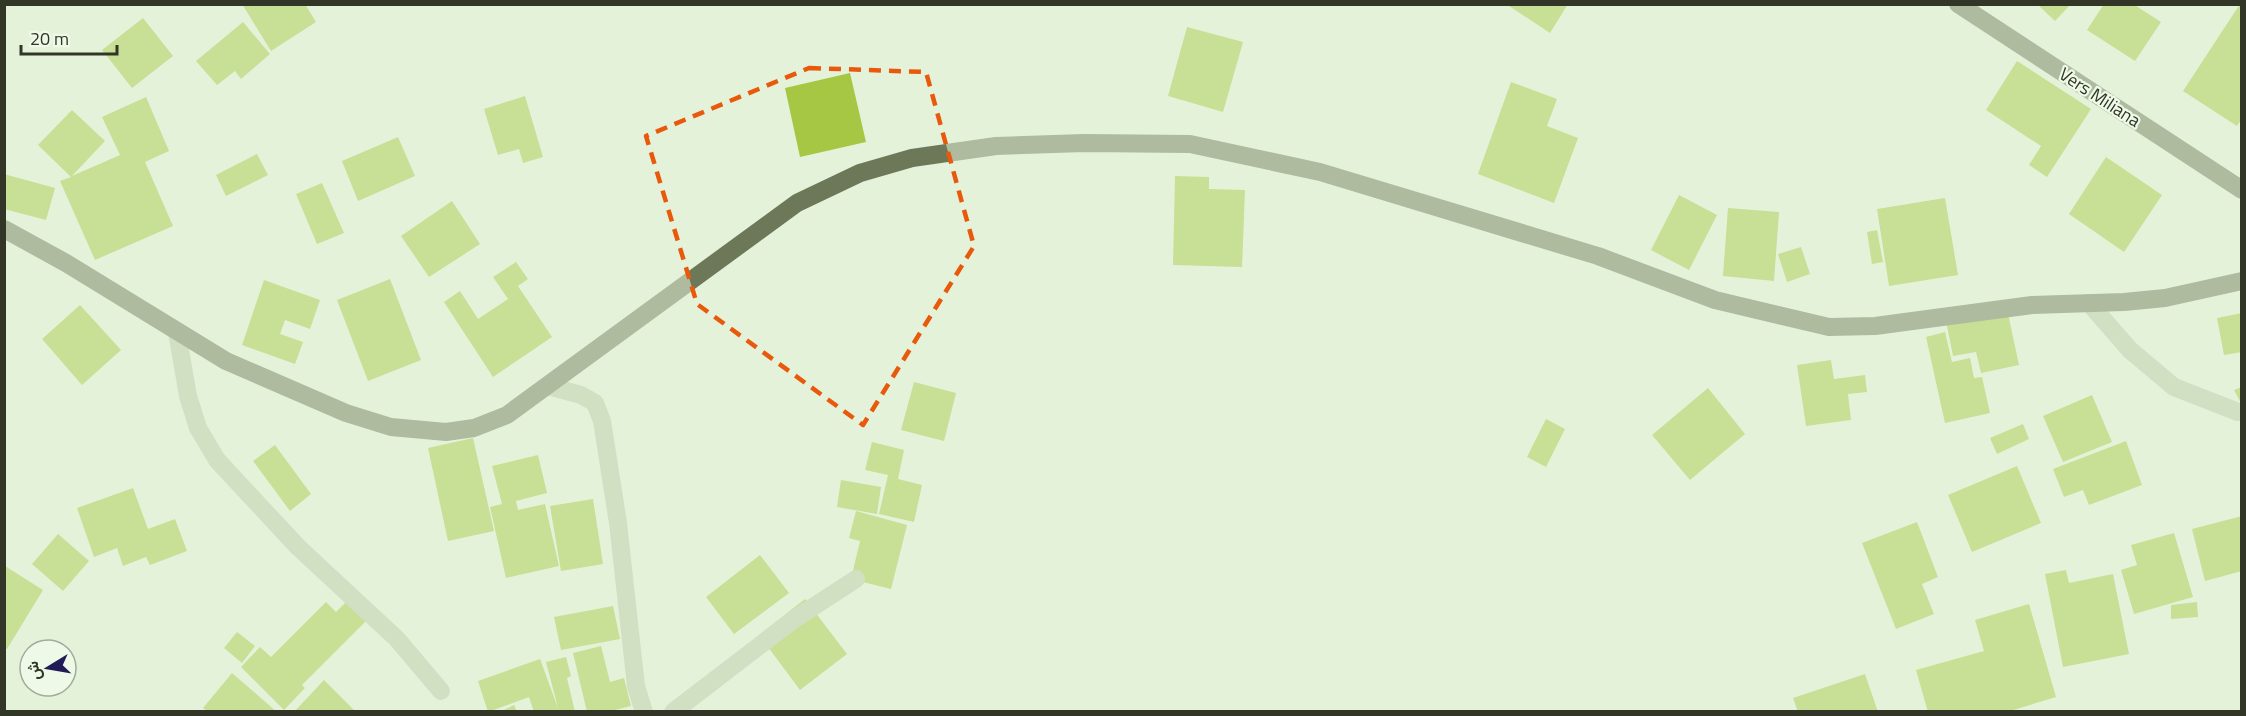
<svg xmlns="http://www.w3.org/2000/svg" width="2246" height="716" font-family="'Titillium Web',Vazirmatn,sans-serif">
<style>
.building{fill:#a5c743}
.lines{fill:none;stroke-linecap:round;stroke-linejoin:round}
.minor{stroke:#b9caa6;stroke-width:18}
.major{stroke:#6d7858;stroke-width:18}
.marked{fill:none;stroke:#e8590c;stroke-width:4.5;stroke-dasharray:12 8;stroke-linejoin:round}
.labels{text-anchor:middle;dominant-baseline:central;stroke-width:4.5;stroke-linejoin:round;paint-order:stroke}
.street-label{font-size:18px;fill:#313627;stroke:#eff9e7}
</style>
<rect width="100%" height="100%" fill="#e5f2da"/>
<g class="building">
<polygon points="242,4 305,4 316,22 271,51"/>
<polygon points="1506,4 1568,4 1550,33"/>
<polygon points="2037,4 2071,4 2055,21"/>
<polygon points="2104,4 2133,4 2161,22 2135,61 2087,30"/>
<polygon points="2240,4 2242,4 2242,119 2237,126 2183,91"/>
<polygon points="143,18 173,56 132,88 102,50"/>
<polygon points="243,22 270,54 241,79 235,71 217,85 196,61"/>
<polygon points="1187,27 1243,42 1223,112 1168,96"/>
<polygon points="2017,61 2091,109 2047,177 2029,165 2041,146 1986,110"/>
<polygon points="850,73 866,142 800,157 785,88"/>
<polygon points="1511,82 1557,99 1547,126 1578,138 1554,203 1478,174"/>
<polygon points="525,96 543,157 523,163 519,149 498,155 484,109"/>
<polygon points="146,97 169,151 145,162 173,226 95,260 60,181 71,177 38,145 72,110 105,141 72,176 120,155 102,117"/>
<polygon points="398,137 415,176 358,201 342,161"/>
<polygon points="257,154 268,175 226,196 216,175"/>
<polygon points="2106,157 2162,195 2124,252 2069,214"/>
<polygon points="4,174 55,188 46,220 4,209"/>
<polygon points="1175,176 1209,177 1209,189 1245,190 1242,267 1173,265"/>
<polygon points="322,183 344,233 317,244 296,194"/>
<polygon points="1679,195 1717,215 1689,270 1651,250"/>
<polygon points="1945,198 1958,275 1889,286 1877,209"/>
<polygon points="452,201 480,244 429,277 401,236"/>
<polygon points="1728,208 1779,212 1774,281 1723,276"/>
<polygon points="1877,230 1883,262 1872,264 1867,232"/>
<polygon points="1801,247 1810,274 1787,282 1778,254"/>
<polygon points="516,262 528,279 518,286 552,337 493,377 444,302 460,291 478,319 508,299 493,277"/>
<polygon points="390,279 421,360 368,381 337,300"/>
<polygon points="264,280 320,300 310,329 285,320 280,334 303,342 295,364 242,345"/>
<polygon points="80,305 121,350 82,385 42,339"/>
<polygon points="2007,309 2019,365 1981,373 1976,352 1953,356 1946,321"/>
<polygon points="2242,313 2242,352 2224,355 2217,318"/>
<polygon points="1945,332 1952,362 1970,358 1974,378 1982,377 1990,413 1945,423 1926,337"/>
<polygon points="1831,360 1834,379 1865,375 1867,392 1848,394 1851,420 1806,426 1797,365"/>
<polygon points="914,382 956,393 944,441 901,430"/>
<polygon points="2242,387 2242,405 2234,390"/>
<polygon points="1708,388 1745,434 1690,480 1652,435"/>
<polygon points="2092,395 2112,442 2063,462 2043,416"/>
<polygon points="1546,419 1565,429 1546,467 1527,457"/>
<polygon points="2023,424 2029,439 1997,454 1990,438"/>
<polygon points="473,438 494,531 448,541 428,448"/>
<polygon points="2126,441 2142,485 2089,505 2083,490 2064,497 2053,469"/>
<polygon points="872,442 904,450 898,479 922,485 914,522 879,514 888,475 865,470"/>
<polygon points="275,445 311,494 290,511 253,461"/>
<polygon points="538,455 547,493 516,501 518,510 545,504 559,566 506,578 490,507 502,504 492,466"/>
<polygon points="2017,466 2041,523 1972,552 1948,495"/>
<polygon points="841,480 881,487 877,514 837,507"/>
<polygon points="133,488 148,529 175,519 187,551 150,565 146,557 123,566 117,548 94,557 77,508"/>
<polygon points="593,499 603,564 561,571 550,506"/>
<polygon points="856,511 907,525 891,589 851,579 860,541 849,538"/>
<polygon points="2242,516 2242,571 2205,581 2192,529"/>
<polygon points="1917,522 1938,577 1922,584 1934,614 1896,629 1862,543"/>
<polygon points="2174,533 2193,597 2134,614 2121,570 2137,565 2131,545"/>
<polygon points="58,534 89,561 63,591 32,564"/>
<polygon points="760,555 789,593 734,634 706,597"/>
<polygon points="5,566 43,590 7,649 5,648"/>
<polygon points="2066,570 2069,583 2113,574 2129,654 2063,667 2045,574"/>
<polygon points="349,599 368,619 302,685 305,688 284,710 241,667 260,647 271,657 326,602 336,612"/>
<polygon points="805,599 847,654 800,690 759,635"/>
<polygon points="2197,602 2198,617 2171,619 2171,605"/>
<polygon points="2029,604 2056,697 2007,712 1928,712 1916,670 1984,651 1975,620"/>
<polygon points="613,606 620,639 561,650 554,617"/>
<polygon points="237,632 255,646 242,663 224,648"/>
<polygon points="601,646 610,682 624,678 631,706 607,712 587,712 573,653"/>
<polygon points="566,657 571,676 567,678 575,712 534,712 529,697 488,712 478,681 540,659 558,708 546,662"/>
<polygon points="232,673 277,712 208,712 203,708"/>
<polygon points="1865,674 1878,712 1798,712 1793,698"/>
<polygon points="324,680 356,712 294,712"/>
<polygon points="514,705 517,712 500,712"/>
</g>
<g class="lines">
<g class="minor">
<polyline points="2089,303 2130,350 2174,387 2238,412"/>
<polyline points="177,332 188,396 198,428 217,460 298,547 397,639 441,691"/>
<polyline points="548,386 581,395 595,403 602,421 618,523 636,686 644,712"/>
<polyline points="673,712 793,620 856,579"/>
</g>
<g class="major">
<polyline points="1958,4 2242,190"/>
<polyline points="4,229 66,263 226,361 346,413 391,427 446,432 474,428 507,415 797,203 860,173 912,158 996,146 1084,143 1190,144 1320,172 1598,256 1715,300 1829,327 1875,326 2032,305 2124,302 2165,298 2242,281"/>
</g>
</g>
<path d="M0 0H2246V716H0ZM809,68L926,72L974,246L863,425L697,304L646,136Z" fill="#e5f2da" fill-opacity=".55" fill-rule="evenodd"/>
<path class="marked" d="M809,68L926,72L974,246L863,425L697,304L646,136Z"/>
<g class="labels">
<g class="street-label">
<text transform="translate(2100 97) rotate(33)">Vers Miliana</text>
</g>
</g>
<rect width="2246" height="716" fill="none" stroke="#313627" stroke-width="12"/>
<g transform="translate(48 668) rotate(259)"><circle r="28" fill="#eff9e7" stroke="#a3ab9a" stroke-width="1.5"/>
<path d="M0-4.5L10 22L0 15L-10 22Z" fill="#211c58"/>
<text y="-9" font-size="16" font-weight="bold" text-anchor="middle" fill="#313627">ش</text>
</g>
<path d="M21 45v9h96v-9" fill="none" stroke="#313627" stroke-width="3"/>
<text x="30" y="45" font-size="18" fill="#313627" stroke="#eff9e7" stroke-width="4.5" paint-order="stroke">20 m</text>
</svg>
